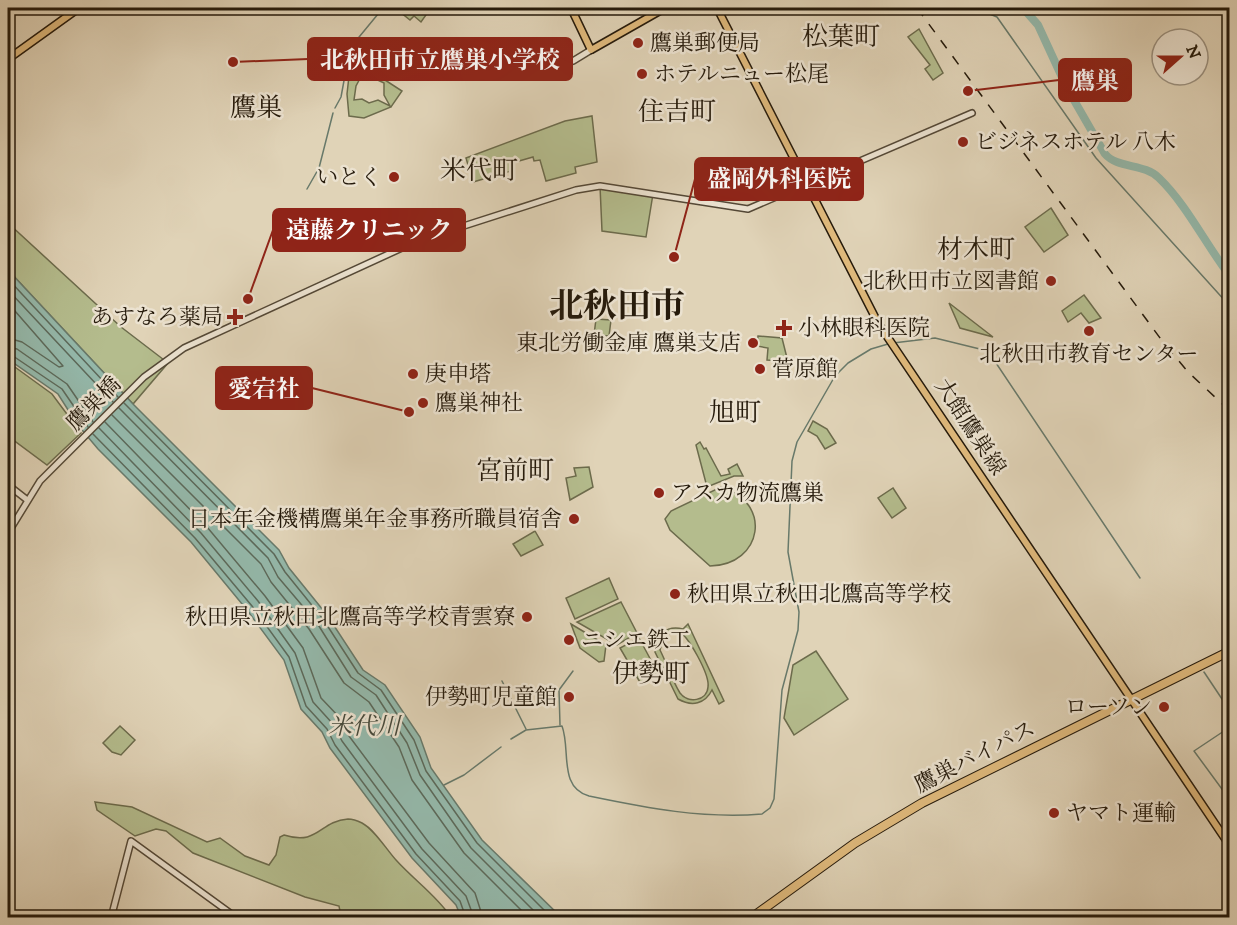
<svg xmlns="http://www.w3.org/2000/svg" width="1237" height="925" font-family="'IM FELL DW Pica','Noto Serif JP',serif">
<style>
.green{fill:#b4bc8d;stroke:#6c6b4c;stroke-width:1.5;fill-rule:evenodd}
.water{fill:#94b8aa;stroke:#68796a;stroke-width:1.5}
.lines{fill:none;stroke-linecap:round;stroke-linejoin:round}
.shore{stroke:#5c695a;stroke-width:1.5}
.stream{stroke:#68796a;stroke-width:1.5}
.river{stroke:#94b8aa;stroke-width:8}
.minor-casing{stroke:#544836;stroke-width:8}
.major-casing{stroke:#251a0b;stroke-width:9}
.highway-casing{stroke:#251a0b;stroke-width:10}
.minor{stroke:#ebe2d0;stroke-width:5}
.major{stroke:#e0ba7c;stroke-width:6}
.highway{stroke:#e0ba7c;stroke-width:8}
.rail{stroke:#251a0b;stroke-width:1.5;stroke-dasharray:10 10;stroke-linecap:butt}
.poi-dot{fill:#8f2418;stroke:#ebe2d0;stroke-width:2}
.labels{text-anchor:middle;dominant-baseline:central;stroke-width:5;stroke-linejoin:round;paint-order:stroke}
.poi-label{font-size:22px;fill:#251a0b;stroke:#ebe2d0;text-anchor:start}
.street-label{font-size:22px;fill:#251a0b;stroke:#ebe2d0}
.water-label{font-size:24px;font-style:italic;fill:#46493b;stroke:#ebe2d0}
.quarter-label{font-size:26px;fill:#251a0b;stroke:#ebe2d0}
.town-label{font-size:34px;font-weight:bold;fill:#251a0b;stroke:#ebe2d0}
.leader{fill:none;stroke:#8f2418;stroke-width:2}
.callout-dot{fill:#8f2418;stroke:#ebe2d0;stroke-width:2}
.callout{fill:#8f2418;stroke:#8f2418;stroke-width:2}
.callout-label{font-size:24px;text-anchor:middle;font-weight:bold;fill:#fff}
</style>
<rect width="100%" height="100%" fill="#e0d3b7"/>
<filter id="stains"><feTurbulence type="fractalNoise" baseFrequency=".00333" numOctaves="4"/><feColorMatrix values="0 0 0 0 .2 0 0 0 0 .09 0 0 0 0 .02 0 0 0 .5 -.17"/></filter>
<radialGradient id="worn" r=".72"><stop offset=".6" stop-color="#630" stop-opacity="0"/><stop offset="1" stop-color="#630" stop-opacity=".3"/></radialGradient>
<g class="green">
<polygon points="395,8 416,8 426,15 421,22 414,16 410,20"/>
<polygon points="919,29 943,73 933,80 925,69 930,65 908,37"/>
<path d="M351,58L402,91L391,107L364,118L349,116L347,94ZM363,73L384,83V95L390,106L378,100L369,103L362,99L354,100L356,86Z"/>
<polygon points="592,116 597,162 575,167 576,173 546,181 540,160 534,161 533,157 512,163 514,170 473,182 466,158 565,121"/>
<polygon points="600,186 653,194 646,237 602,231"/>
<polygon points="1051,208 1068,235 1044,252 1025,227"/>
<polygon points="8,223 121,327 168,363 133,404 8,270"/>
<polygon points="1084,295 1101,318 1089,323 1081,313 1068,322 1062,311"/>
<polygon points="949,303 993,337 960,328"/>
<polygon points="596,319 611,320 609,336 594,335"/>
<polygon points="758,336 782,338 787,358 783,361 767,360 768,348 757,346"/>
<polygon points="8,362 52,394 81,433 47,465 8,436"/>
<polygon points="813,421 827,429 836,443 825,449 817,436 808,431"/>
<polygon points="700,442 704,449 706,448 721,476 730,474 728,469 737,464 743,476 734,476 707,487 696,445"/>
<polygon points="589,467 593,487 570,500 566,478 576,476 574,468"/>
<path d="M721,487C773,502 763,565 710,566L670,530L665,519L671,511Z"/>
<polygon points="893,488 906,508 892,518 878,498"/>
<polygon points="535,531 543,545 521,556 513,544"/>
<polygon points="609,578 618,599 575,619 566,598"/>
<polygon points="621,602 637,633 617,645 577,622"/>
<polygon points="571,624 606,645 604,661 599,662 580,648"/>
<path d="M688,624L724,701L719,704L712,690C705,704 692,707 678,699L655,652C655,635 666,625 683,629ZM678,631C688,635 710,675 708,687C707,701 688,704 680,693C672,680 667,664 660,650L664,636Z"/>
<polygon points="639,638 660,677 641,684 620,648"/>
<polygon points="816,651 848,699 794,735 784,718 793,665"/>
<polygon points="120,726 135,740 121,755 112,752 103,743"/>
<path d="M95,802L132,807L207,842L220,838L245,856L269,865L276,855L280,837L284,835C319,846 319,821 348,819C352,819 358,821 362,823C375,830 386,849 396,860C414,880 436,895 451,917L386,918L370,914L367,917H333L340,911L339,906L305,897L193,853L166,831L156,829L135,836L97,810Z"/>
</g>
<polygon class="water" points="8,270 133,404 279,550 289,568 327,615 363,670 385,685 420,737 431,768 482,840 561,917 461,917 456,905 412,858 330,748 322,732 301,709 284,660 247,610 191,542 98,449 77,424 58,394 8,359"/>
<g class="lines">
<g class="shore">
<polyline points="8,279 118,397"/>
<polyline points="8,290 113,402"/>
<polyline points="8,303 63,366 59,367 22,342 8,338"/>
<polyline points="8,347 17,349 67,384 93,422"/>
<polyline points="8,355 13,356 62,389 88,427"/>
<polyline points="124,403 274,554 285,572 323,619 358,673 381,690 414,740 426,771 477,843 552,918"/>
<polyline points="119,408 268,558 278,577 317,623 351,677 376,695 407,743 420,775 471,848 541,918"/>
<polyline points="112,415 261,564 271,582 309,629 344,683 369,702 399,747 412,780 464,853 529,918"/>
<polyline points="105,422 207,527 265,596 303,648 321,698 341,719 349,736 429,843 475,893 483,918"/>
<polyline points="99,428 201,533 258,601 295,653 313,702 333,724 342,741 422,849 466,896 474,918"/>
<polyline points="93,434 195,538 252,606 289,657 306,706 327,729 335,745 416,854 460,901 466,918"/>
</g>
<g class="stream">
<polyline points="975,8 997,17 1096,158 1227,303 1230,311"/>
<polyline points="335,108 341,97 350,48 383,8"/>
<polyline points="307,189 319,168 333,113"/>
<polyline points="893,343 935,338 988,351 1140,578"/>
<polyline points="1204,672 1230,711"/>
<polyline points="502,681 526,729"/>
<polyline points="560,725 559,690 573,671"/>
<polyline points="1230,727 1194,751 1230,800"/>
<path d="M511,739L526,730L562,726C571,750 558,787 589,796C647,808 703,819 762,814L770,808L774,799L782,690L798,630L799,612L788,552L792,461L797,442L835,376L848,363L871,349L888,344"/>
<polyline points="444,785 464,775 501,747"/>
</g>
<g class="river">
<path d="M1023,8L1038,25L1067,88L1105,154C1118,169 1144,163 1159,178C1187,205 1206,245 1230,276"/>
<polyline points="8,914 15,918"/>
</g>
<g class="minor-casing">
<g id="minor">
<polyline points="573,61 591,50"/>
<polyline points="8,485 26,499"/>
<polyline points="8,533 40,481 144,377 184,348 417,241 576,190 600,186 748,209 972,113"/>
<polyline points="111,918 131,841 237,918"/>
</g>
</g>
<g class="major-casing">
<g id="major">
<polyline points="571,8 591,50 665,8"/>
<polyline points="717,8 878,323 1230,846"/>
<polyline points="8,59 79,8"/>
</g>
</g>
<g class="highway-casing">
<polyline id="highway" points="751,918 855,843 922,803 1230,651"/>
</g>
<use href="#minor" class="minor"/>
<use href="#major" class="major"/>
<use href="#highway" class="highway"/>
<polyline class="rail" points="917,8 1163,342 1188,372 1230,411"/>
</g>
<g class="poi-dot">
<circle cx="638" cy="43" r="6"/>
<circle cx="642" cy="74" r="6"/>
<circle cx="963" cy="142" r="6"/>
<circle cx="394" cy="177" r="6"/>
<circle cx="1051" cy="281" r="6"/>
<path d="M232 308h6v6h6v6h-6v6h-6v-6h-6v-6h6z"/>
<path d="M781 319h6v6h6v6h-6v6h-6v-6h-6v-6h6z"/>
<circle cx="1089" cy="331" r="6"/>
<circle cx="753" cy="343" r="6"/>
<circle cx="760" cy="369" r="6"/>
<circle cx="413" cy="374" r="6"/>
<circle cx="423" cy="403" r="6"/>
<circle cx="659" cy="493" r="6"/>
<circle cx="574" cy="519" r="6"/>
<circle cx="675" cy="594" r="6"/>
<circle cx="527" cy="617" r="6"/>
<circle cx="569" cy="640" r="6"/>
<circle cx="569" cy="697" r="6"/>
<circle cx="1164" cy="707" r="6"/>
<circle cx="1054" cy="813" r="6"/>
</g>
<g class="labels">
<g class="poi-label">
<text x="650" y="43">鷹巣郵便局</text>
<text x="654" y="74">ホテルニュー松尾</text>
<text x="975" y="142">ビジネスホテル 八木</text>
<text x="382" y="177" text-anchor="end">いとく</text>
<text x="1039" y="281" text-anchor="end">北秋田市立図書館</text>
<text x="223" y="317" text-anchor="end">あすなろ薬局</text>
<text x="798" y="328">小林眼科医院</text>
<text x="741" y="343" text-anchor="end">東北労働金庫 鷹巣支店</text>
<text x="1089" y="354" text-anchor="middle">北秋田市教育センター</text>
<text x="772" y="369">菅原館</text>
<text x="425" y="374">庚申塔</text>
<text x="435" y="403">鷹巣神社</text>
<text x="671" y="493">アスカ物流鷹巣</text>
<text x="562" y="519" text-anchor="end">日本年金機構鷹巣年金事務所職員宿舎</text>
<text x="687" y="594">秋田県立秋田北鷹高等学校</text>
<text x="515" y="617" text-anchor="end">秋田県立秋田北鷹高等学校青雲寮</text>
<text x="581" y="640">ニシエ鉄工</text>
<text x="557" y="697" text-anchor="end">伊勢町児童館</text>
<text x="1152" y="707" text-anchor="end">ローソン</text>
<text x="1066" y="813">ヤマト運輸</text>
</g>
<g class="street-label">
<text transform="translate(94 404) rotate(-45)">鷹巣橋</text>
<text transform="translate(970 427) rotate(57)">大館鷹巣線</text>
<text transform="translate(975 757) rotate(-27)">鷹巣バイパス</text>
</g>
<g class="water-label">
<text x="364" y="727">米代川</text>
</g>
<g class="quarter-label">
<text x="841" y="37">松葉町</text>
<text x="256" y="108">鷹巣</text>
<text x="677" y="112">住吉町</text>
<text x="479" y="171">米代町</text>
<text x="976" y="250">材木町</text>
<text x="735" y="413">旭町</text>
<text x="515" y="471">宮前町</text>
<text x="651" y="674">伊勢町</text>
</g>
<g class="town-label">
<text x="617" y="307">北秋田市</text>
</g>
</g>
<path class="leader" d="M233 62L308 59M968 91L1059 80M674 257L695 179M248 299L273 230M409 412L312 388"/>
<g class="callout-dot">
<circle cx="233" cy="62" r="6"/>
<circle cx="968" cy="91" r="6"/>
<circle cx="674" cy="257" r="6"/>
<circle cx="248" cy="299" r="6"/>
<circle cx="409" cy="412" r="6"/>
</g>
<g class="callout">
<rect x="308" y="38" width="264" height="42" rx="6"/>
<rect x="1059" y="59" width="72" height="42" rx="6"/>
<rect x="695" y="158" width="168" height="42" rx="6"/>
<rect x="273" y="209" width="192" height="42" rx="6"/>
<rect x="216" y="367" width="96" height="42" rx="6"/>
</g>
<g class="callout-label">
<text x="440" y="68">北秋田市立鷹巣小学校</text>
<text x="1095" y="89">鷹巣</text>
<text x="779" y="187">盛岡外科医院</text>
<text x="369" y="238">遠藤クリニック</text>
<text x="264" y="397">愛宕社</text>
</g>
<rect width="1237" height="925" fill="none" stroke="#e0d3b7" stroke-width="30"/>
<rect x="9" y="9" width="1219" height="907" fill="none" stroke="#251a0b" stroke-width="3"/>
<rect x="15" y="15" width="1207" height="895" fill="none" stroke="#251a0b" stroke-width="1.5"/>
<g transform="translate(1180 57) rotate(69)"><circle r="28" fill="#ebe2d0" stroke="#9c9281" stroke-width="1.5"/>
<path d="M0-4.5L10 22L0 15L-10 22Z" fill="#8f2418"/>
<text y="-9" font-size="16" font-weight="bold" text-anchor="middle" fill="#251a0b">N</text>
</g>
<rect width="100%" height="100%" filter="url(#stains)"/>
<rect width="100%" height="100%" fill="url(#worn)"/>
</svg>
